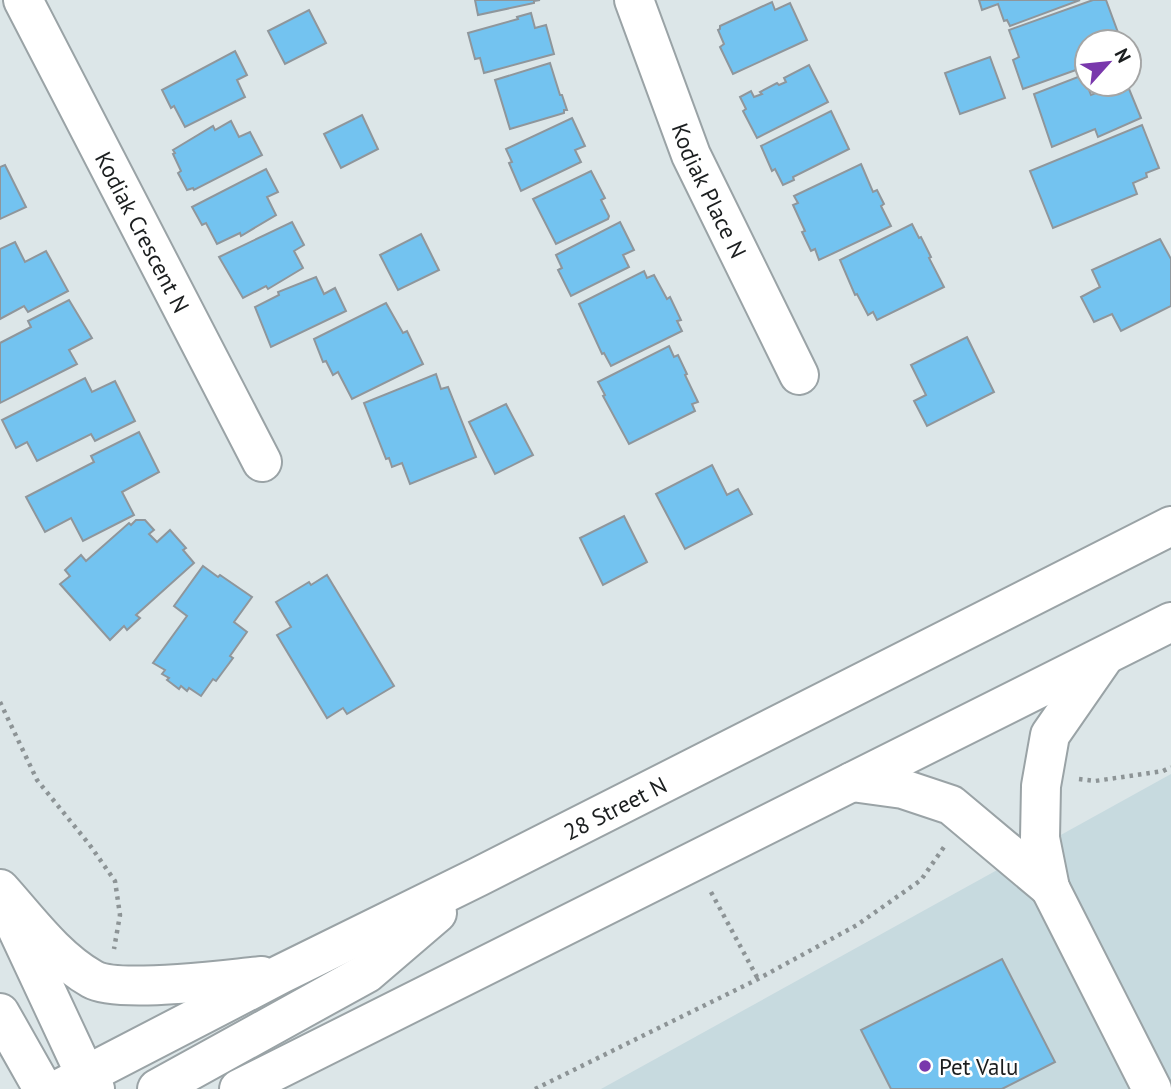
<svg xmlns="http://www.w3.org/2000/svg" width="1171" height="1089" font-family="'PT Sans',sans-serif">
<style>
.built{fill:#c7dadf}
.building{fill:#73c3f0;stroke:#8f969b;stroke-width:2}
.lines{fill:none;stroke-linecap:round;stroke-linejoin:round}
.minor-casing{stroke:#9aa3a6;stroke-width:42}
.major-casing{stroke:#9aa3a6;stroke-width:42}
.path{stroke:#8d9496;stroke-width:4.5;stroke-dasharray:3.5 5;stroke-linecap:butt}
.minor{stroke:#fff;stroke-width:38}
.major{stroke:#fff;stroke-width:38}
.poi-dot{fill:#7938ac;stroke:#fff;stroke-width:2.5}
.labels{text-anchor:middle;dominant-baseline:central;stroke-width:5;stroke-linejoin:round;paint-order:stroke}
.street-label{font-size:23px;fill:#1b1e1f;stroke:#fff}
.poi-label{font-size:23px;fill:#1b1e1f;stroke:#fff;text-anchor:start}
</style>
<rect width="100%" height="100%" fill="#dce6e8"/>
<polygon class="built" points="1171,774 1171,1089 601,1089"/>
<g class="building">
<polygon points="475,0 540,0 534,1 534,3 478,15"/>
<polygon points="979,0 1080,0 1010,26 1007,20 1004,21 998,4 982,10"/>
<polygon points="1093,0 1106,0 1120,38 1110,42 1087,42 1087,66 1023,89 1013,60 1019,57 1009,30"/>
<polygon points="772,2 775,10 790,3 807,40 733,74 720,47 724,44 718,30 720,29 720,26"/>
<polygon points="309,10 326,43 285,64 268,31"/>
<polygon points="531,13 535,28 546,25 554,54 484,73 480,58 475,59 468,33 518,19 517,17"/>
<polygon points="235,51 247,75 237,80 245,97 185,127 174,106 171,108 162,90"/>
<polygon points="990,57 1005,98 960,114 945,73"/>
<polygon points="550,63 560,95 562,95 567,110 564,110 564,113 510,129 495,80"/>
<polygon points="809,65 828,102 757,138 743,111 746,109 740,97 751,91 754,97 762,94 760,92 777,83 779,85 786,82 784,78"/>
<polygon points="1083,75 1091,95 1118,84 1127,84 1141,118 1098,137 1095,129 1052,147 1034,94"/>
<polygon points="831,111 849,149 793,177 794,180 783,185 775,169 772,171 761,146"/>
<polygon points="362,115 378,149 341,168 324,134"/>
<polygon points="572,118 585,146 575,150 581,162 521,191 509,163 512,162 506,149"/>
<polygon points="231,121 239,137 250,132 262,155 194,190 193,188 187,190 178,173 181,171 173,154 175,153 173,150 213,126 215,130"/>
<polygon points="1142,125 1159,168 1146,173 1147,177 1133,183 1137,194 1053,228 1030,171"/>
<polygon points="861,164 873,192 877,190 884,204 881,206 891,226 819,260 815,249 811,251 802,232 805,231 793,205 798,203 794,196"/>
<polygon points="5,165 26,207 0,219 0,167"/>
<polygon points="266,169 278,192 267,197 276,215 241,236 240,233 217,244 206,223 202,225 192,207"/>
<polygon points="591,171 605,198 601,200 609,216 608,219 556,244 533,199"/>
<polygon points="292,222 304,245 294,251 303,268 268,289 266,286 243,298 219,257"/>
<polygon points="620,222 634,250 623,255 629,267 571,296 558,270 562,268 556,255"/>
<polygon points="912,224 919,238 921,237 931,257 929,258 944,287 877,320 873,312 868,315 857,294 855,295 840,260"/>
<polygon points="421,234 439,270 398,290 380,255"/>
<polygon points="1160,239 1171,259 1171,306 1121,331 1112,314 1094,322 1081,297 1100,287 1092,270"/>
<polygon points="15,242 25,262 46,251 68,291 28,312 24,306 0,319 0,249"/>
<polygon points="644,271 647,278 654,275 667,299 670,297 681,320 677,321 682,331 611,366 604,353 602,354 579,304"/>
<polygon points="316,277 324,294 335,288 346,311 271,347 255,307 279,295 278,292"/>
<polygon points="69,300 92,338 69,350 77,364 0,403 0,343 31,327 28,321"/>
<polygon points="386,303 403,333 407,331 423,364 352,399 338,372 333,375 326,361 323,362 314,339"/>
<polygon points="967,337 994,392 927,426 914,401 926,395 911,365"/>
<polygon points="669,346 674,357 678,355 687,374 685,375 698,402 692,404 695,411 629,444 603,396 605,395 598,382"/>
<polygon points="436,374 441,389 448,387 476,457 410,484 402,463 392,467 389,458 386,459 364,403"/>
<polygon points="85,378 92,392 115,381 135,421 95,441 91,434 37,461 27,442 16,448 2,420"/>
<polygon points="506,404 533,455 495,474 469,422"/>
<polygon points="139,432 159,472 122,492 134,515 83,541 71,518 45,532 26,497 94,462 91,456"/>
<polygon points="712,465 727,495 738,489 752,514 685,549 656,494"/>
<polygon points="624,516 647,562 603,585 580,538"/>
<polygon points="136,520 145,520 154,530 149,534 157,542 170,530 186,548 183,550 194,563 136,615 140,618 127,630 124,626 110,640 60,584 70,576 65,570 81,555 86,561 129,523 131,525"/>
<polygon points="203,566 218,577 220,575 252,597 234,622 247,632 230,656 233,658 216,681 213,679 201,696 189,688 187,691 181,686 179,689 167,680 169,678 162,674 165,670 153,663 187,616 174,606"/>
<polygon points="327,575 394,686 347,714 343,708 327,718 277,635 291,627 276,602 309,582 311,585"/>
<polygon points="1002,959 1055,1062 1002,1089 891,1089 861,1030"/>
</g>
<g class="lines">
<g class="minor-casing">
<g id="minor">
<path id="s1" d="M23,0L262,462"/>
<path id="s2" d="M634,0L691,155L799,375"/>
<polyline points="1050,888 1152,1089"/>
</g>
</g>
<g class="major-casing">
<g id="major">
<polyline points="852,782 903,789 951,805 1050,888"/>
<polyline points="1050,888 1040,838 1041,786 1050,735 1102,660"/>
<path d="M0,889C28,920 55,958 92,979C118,994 227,979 262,976"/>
<polyline points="14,922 85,1074 95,1089"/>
<polyline points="0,1013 43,1089"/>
<path id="s3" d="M59,1089L281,974L478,877L1171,526"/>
<polyline points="157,1089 367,973 437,913"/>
<polyline points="239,1089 1171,622"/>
</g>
</g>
<g class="path">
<polyline points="0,702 37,780 89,844 115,881 120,915 114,949"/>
<polyline points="1079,779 1095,781 1163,771 1171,767"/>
<polyline points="711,892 758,979"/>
<polyline points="535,1089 758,979 857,925 921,880 944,847"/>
</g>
<use href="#minor" class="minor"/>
<use href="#major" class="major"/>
</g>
<circle class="poi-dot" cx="925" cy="1066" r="7"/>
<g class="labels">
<g class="street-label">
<text stroke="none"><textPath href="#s2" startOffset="205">Kodiak Place N</textPath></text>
<text stroke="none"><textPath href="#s1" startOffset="261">Kodiak Crescent N</textPath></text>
<text stroke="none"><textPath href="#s3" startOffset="623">28 Street N</textPath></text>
</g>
<g class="poi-label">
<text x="939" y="1066">Pet Valu</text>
</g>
</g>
<g transform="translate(1108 63) rotate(63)"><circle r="33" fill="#ffffff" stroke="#a4a5a5" stroke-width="2"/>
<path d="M0-5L12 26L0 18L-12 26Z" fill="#7938ac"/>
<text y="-10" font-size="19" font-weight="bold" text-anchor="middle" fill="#1b1e1f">N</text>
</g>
</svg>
